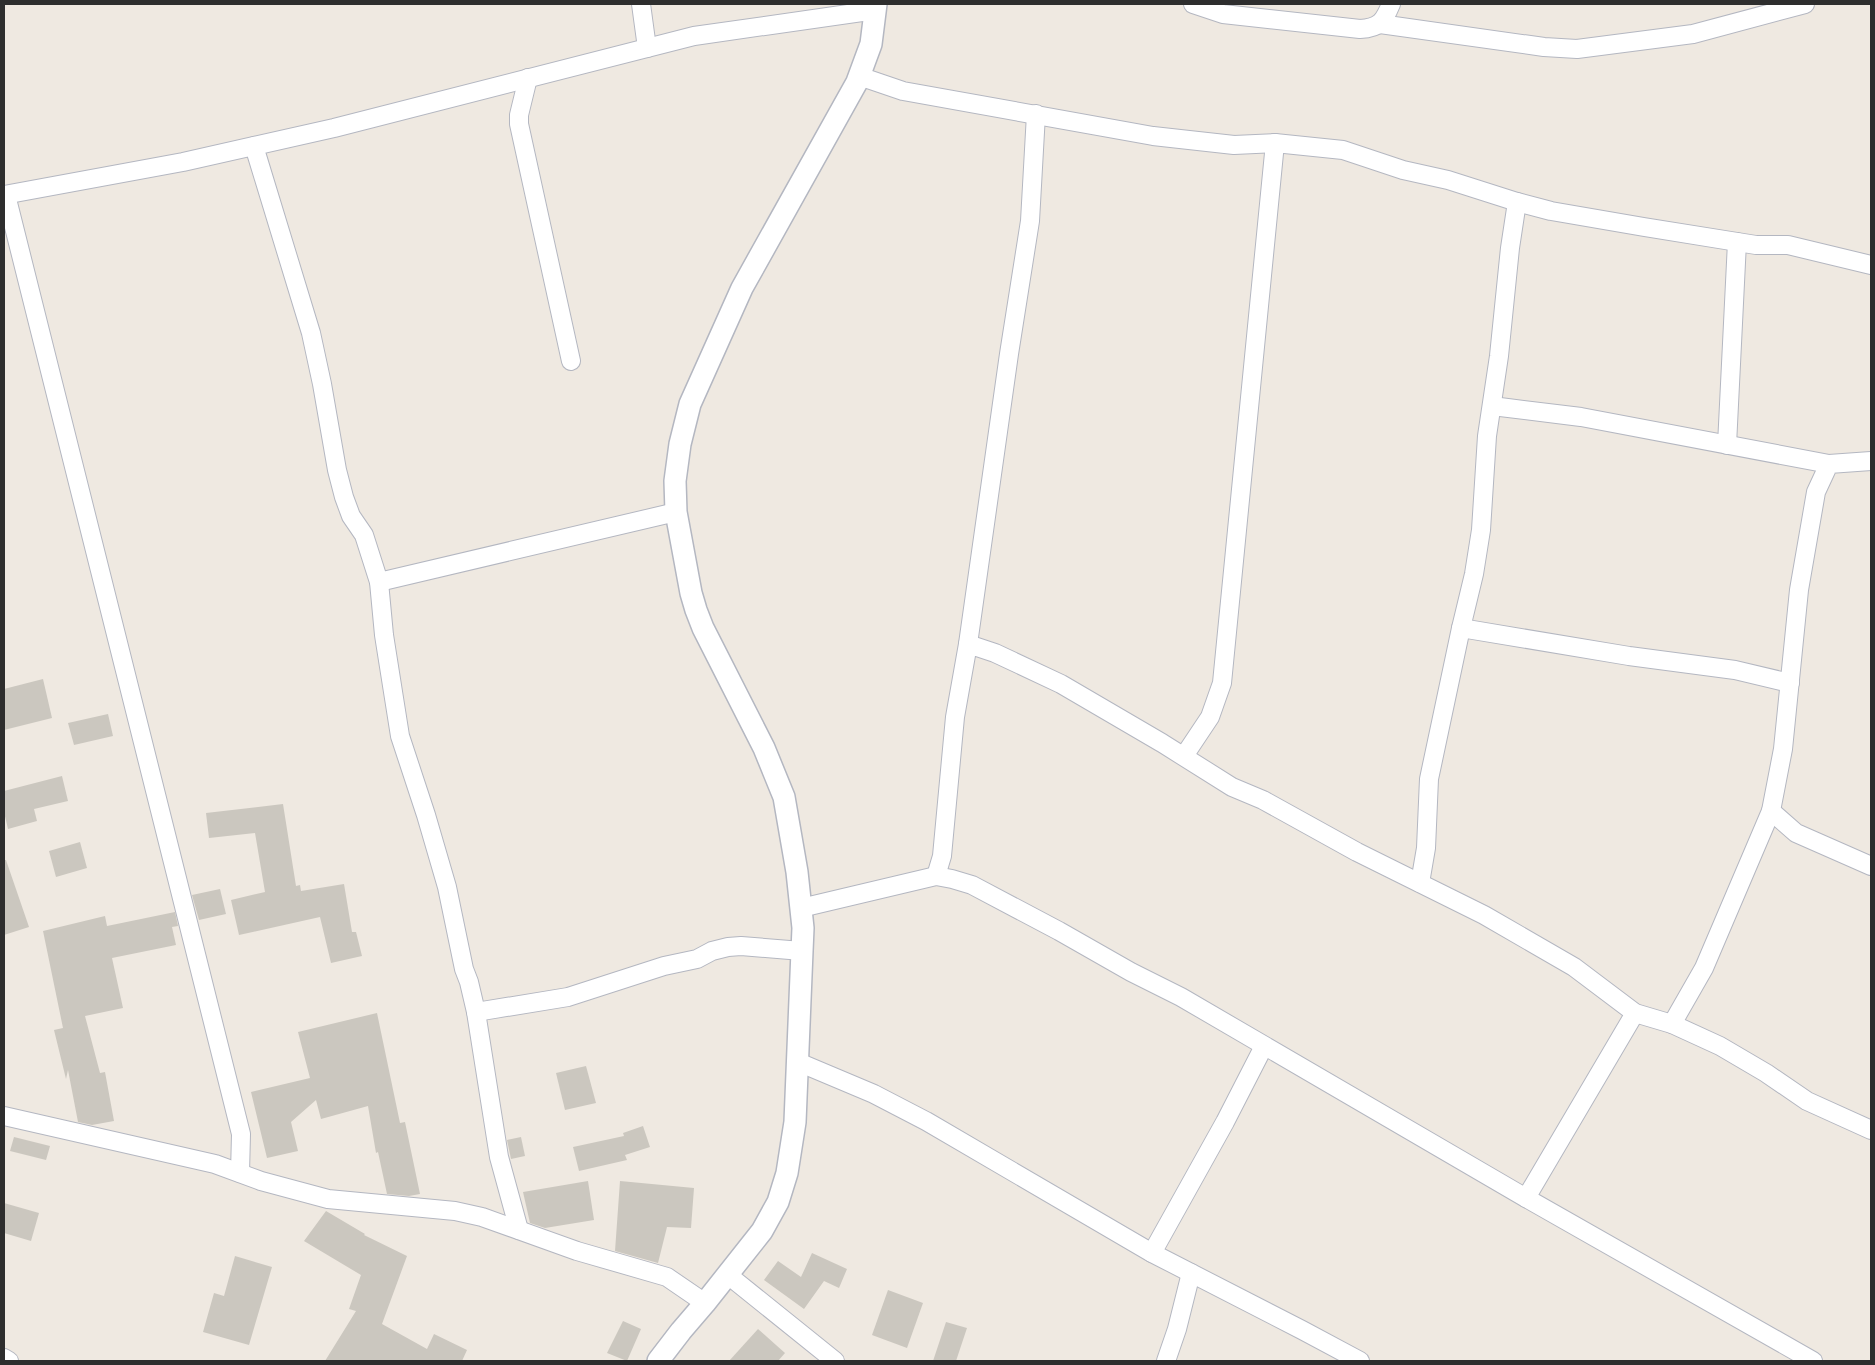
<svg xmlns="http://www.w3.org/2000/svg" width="1875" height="1365" font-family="Lato,sans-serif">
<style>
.building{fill:#cbc7bf}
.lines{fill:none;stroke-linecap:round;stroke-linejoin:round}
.minor-casing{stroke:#b4b7c1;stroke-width:20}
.tertiary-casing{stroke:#b4b7c1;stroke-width:24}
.minor{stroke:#fff;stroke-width:18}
.tertiary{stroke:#fff;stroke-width:21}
</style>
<rect width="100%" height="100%" fill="#efe9e1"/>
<g class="building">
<polygon points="43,679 52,718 4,730 4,689"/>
<polygon points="108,714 113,736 74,745 68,723"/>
<polygon points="62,776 68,801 34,809 37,821 8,829 4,812 4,791"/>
<polygon points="283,804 296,886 300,885 301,891 344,884 352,932 356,932 362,956 331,963 320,917 239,935 231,900 265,892 255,833 209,838 206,813"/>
<polygon points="80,842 87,868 56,877 49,851"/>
<polygon points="4,860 6,860 29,927 4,935"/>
<polygon points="220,889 226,914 199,920 192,895"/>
<polygon points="175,912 178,926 172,927 176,945 112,958 123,1008 85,1016 100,1073 105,1072 114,1121 92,1125 78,1122 68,1070 66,1079 54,1030 63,1028 43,931 105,916 107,926"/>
<polygon points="377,1013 400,1123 405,1122 420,1194 409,1196 387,1194 378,1152 376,1153 368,1106 321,1119 316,1100 291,1122 298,1151 267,1158 251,1092 310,1078 298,1032"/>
<polygon points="586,1066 596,1103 565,1110 556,1073"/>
<polygon points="643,1126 650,1147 625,1155 627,1160 579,1171 573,1147 624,1136 623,1133"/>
<polygon points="14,1137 50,1146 46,1160 10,1151"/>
<polygon points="521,1137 525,1156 511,1159 507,1140"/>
<polygon points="588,1181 594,1220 545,1228 530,1223 523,1192"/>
<polygon points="620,1181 694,1188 691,1228 667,1227 658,1263 615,1251"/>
<polygon points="4,1203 39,1213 31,1241 4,1233"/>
<polygon points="326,1211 365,1234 364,1235 407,1256 382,1324 427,1349 434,1334 467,1350 462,1361 325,1361 356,1311 349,1309 361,1275 304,1241"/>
<polygon points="812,1253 847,1269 839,1288 824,1281 804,1309 764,1280 778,1261 801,1277"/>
<polygon points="235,1256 272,1267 249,1345 203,1332 214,1293 224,1296"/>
<polygon points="888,1290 923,1303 907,1348 872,1335"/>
<polygon points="623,1321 641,1329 627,1361 607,1353"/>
<polygon points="946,1322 967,1328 956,1361 933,1361"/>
<polygon points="758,1329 785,1353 778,1361 729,1361"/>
</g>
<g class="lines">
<g class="minor-casing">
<g id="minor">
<polyline points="641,4 647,48"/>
<path d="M1193,4L1223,14L1360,29C1380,28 1384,21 1391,4"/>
<polyline points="1380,24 1544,47 1577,49 1693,34 1805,4"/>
<polyline points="859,76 903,91 1153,136 1234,145 1275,143 1343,150 1403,170 1448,180 1517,202 1510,248 1499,356 1487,436 1481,530 1474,574 1461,628 1429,779 1426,848 1420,883"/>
<polyline points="528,78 519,115 519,124 571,361"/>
<polyline points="254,146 311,333 322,384 337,470 344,497 351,516 364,535 379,582 384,635 400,736 426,815 447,887 464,969 469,982 476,1012 499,1157 519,1230"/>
<polyline points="4,195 183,162 334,128 694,36 876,10"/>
<polyline points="6,195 241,1134 240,1173"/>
<polyline points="1517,202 1551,211 1644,227 1756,245 1788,245 1871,265"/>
<polyline points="1492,406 1581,417 1829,464"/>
<polyline points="1727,445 1737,242"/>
<polyline points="1871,461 1829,464 1816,492 1799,590 1783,749 1771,811 1796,833 1871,866"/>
<polyline points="379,582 676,512"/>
<polyline points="1461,628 1629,656 1735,670 1790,683"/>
<polyline points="968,644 1009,354 1030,221 1036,114"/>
<polyline points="1184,756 1210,717 1222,683 1275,143"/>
<polyline points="936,876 942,856 955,717 968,644 995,653 1061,684 1162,743 1232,787 1263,800 1357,852 1484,915 1574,967 1635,1013 1672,1024 1720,1046 1766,1073 1807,1101 1871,1130"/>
<polyline points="801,908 936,876 952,879 972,885 1059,931 1131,972 1181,997 1526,1198 1813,1361"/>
<polyline points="476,1012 568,997 664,966 697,959 712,951 728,947 741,946 802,951"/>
<polyline points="1672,1024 1704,968 1771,811"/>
<polyline points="798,1062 874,1094 926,1121 1152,1253 1302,1330 1360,1361"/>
<polyline points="4,1116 215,1164 261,1181 328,1199 455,1211 482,1217 577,1251 667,1277 705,1303"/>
<polyline points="1526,1198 1635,1013"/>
<polyline points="1152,1253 1225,1122 1264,1046"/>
<polyline points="728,1275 835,1361"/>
<polyline points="4,1358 9,1361"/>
<polyline points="1166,1361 1177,1329 1191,1273"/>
</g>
</g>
<g class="tertiary-casing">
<polyline id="tertiary" points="658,1361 681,1331 705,1303 762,1231 778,1202 787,1173 795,1122 802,951 803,928 797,872 784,797 764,748 703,628 696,610 691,593 676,512 675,481 680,444 690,404 742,288 857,82 871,44 876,4"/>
</g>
<use href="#minor" class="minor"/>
<use href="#tertiary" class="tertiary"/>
</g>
<rect width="1875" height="1365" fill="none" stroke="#2e2e2e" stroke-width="10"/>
</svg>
